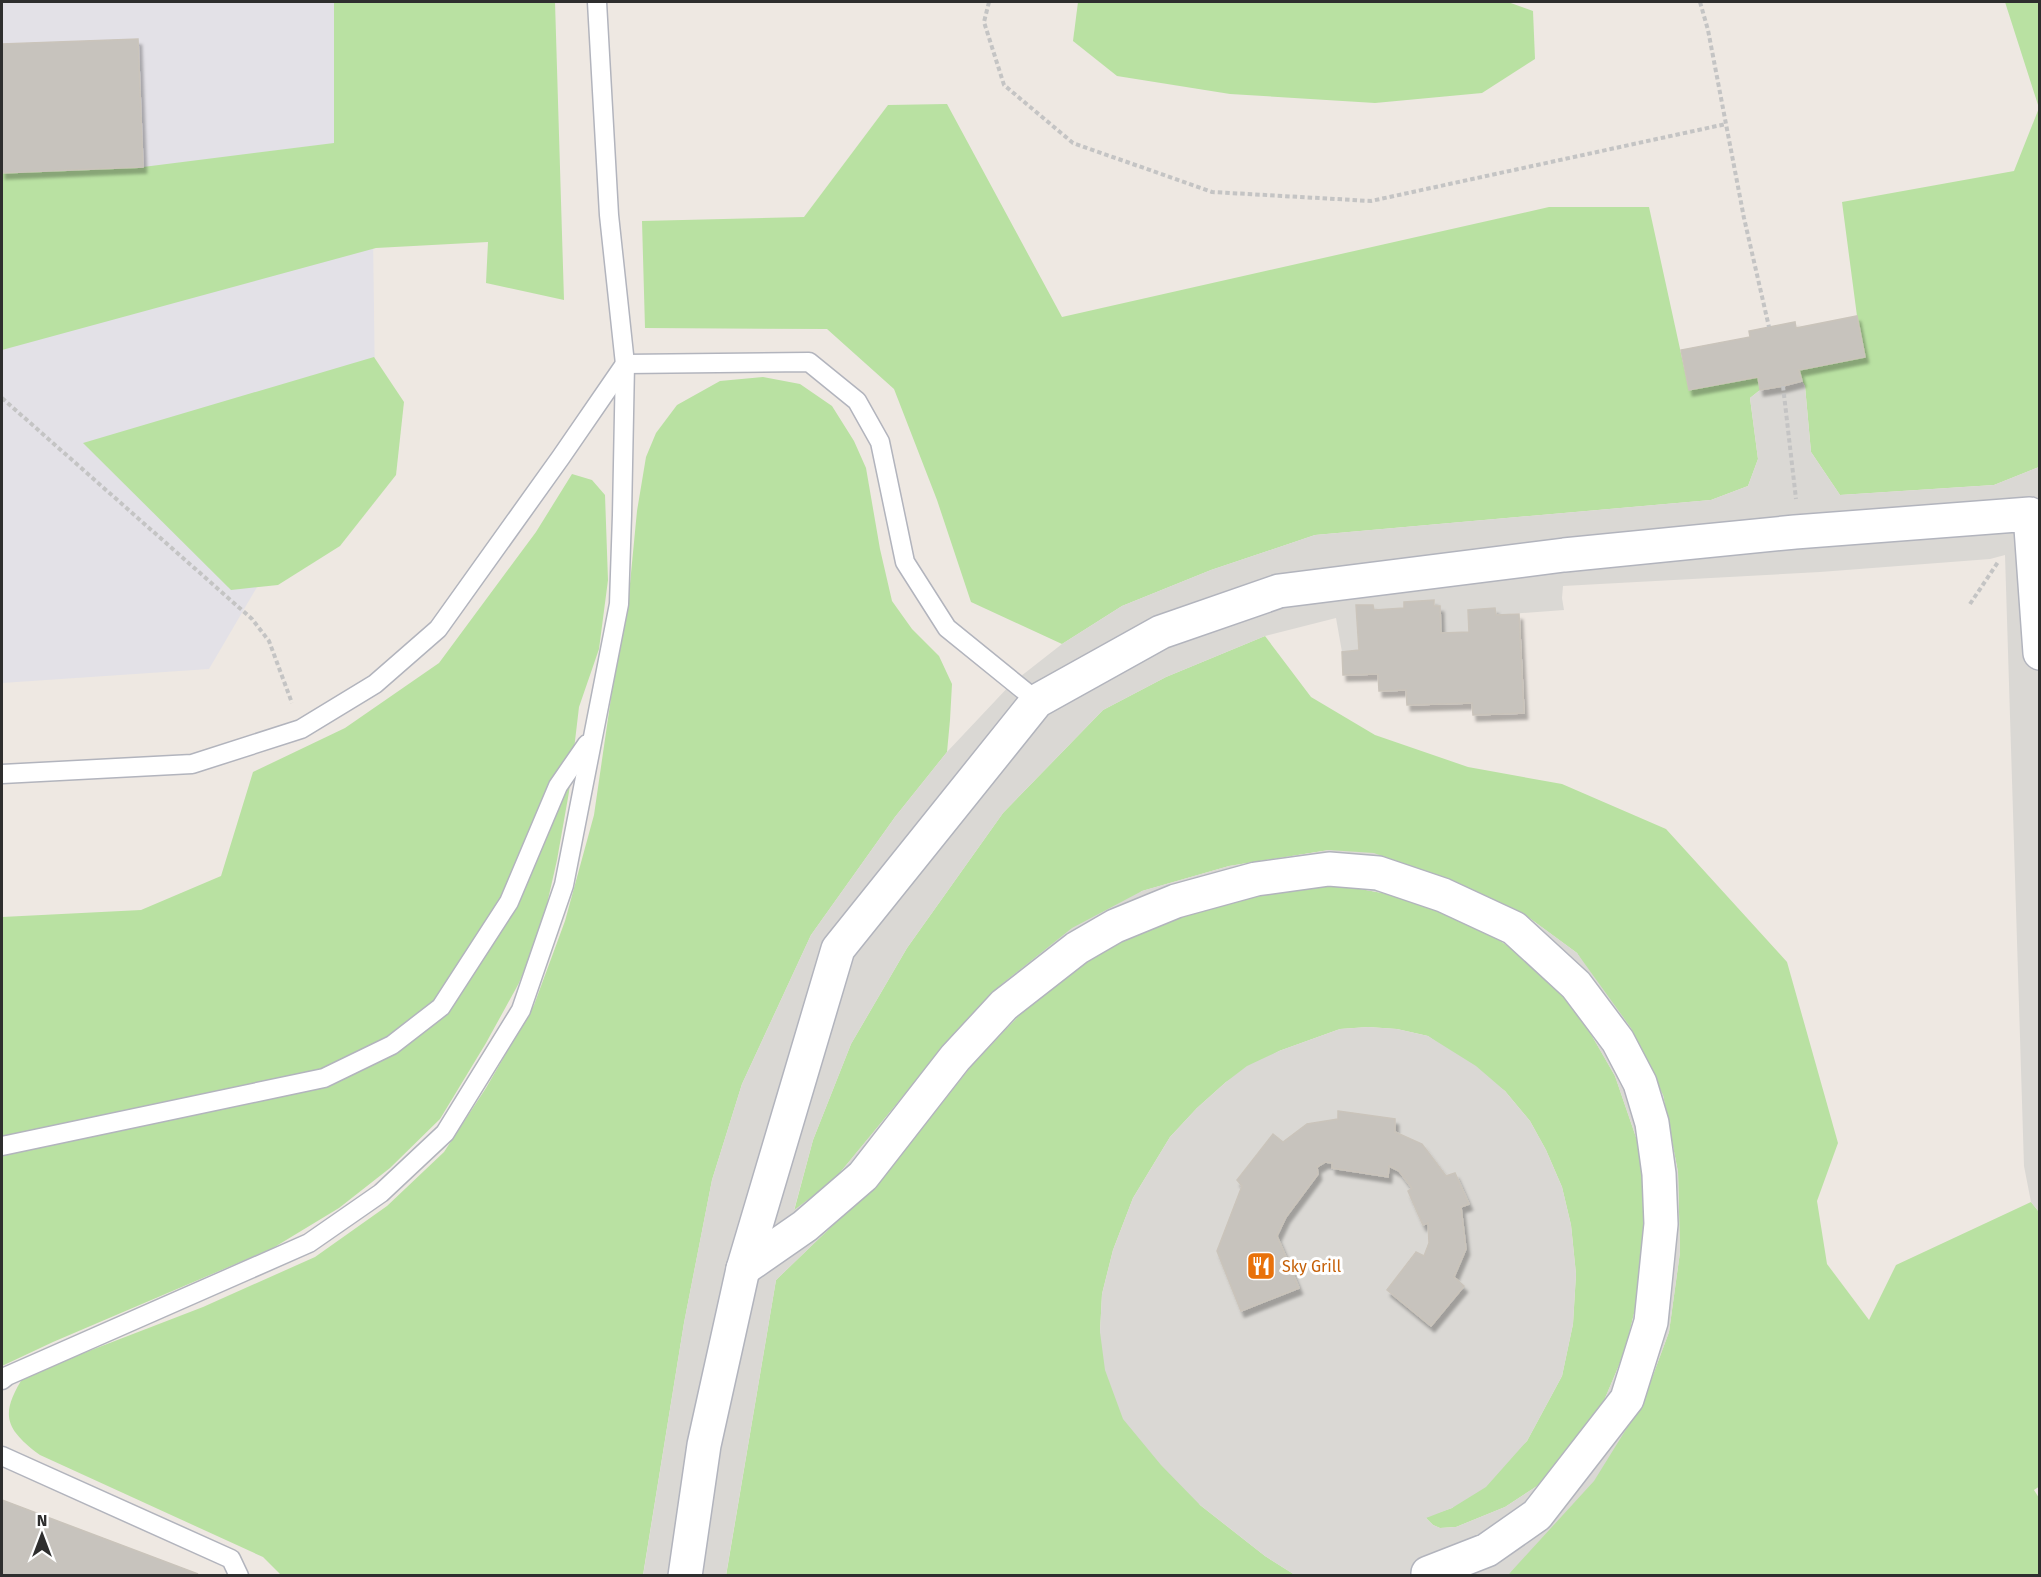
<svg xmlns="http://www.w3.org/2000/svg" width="2041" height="1577" font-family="'Fira Sans',sans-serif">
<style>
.industrial{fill:#e3e1e7}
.green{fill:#b9e1a2}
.plaza{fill:#dad8d4;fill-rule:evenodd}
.building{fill:#c7c3bd;stroke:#cac4bb;stroke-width:1.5;filter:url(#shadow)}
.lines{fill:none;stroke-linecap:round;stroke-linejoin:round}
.lane-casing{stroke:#b2b4bd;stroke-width:21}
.street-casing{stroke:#b2b4bd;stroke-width:36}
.path{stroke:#c4c4c4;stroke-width:4;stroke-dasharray:4.5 3;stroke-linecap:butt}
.lane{stroke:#fff;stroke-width:18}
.street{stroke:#fff;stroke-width:33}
.labels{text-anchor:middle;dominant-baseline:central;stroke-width:6;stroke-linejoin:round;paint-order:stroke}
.food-label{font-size:16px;fill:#c56008;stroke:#fff;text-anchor:start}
</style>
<defs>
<filter id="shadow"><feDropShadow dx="3.5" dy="6" stdDeviation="1.5" flood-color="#0004"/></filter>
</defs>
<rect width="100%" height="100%" fill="#eee8e2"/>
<polygon class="industrial" points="2,2 370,2 375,386 209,669 2,683"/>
<g class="green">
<polygon points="334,2 555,2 564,300 486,283 488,242 376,248 2,350 2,173 143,167 334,143"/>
<polygon points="1078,2 1508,2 1533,11 1535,59 1482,93 1375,103 1230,94 1117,76 1073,41"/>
<polygon points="2005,2 2039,2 2039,467 1994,485 1840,495 1811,452 1805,386 1802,381 1799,370 1865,357 1857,316 1842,202 2014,171 2039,108"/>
<polygon points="947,104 1062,317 1549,207 1649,207 1689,390 1758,377 1760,390 1750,398 1758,459 1748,486 1711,500 1315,535 1211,570 1122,606 1062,644 971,602 937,500 894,389 827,329 645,328 642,221 804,217 888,105"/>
<polygon points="374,357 404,402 396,475 340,546 278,585 231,590 83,443"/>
<path d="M763,377L800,384L832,406L854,441L866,468L880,549L892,601L912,629L939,656L952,684L950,720L947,752L895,817L811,935L742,1084L712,1180L684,1323L643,1575H281L263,1557L40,1455C4,1428 0,1414 24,1376L203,1307L315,1257L387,1206L444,1152L486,1088L534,1005L565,921L594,815L612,691L629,594L637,511L646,457L656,433L677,405L720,381Z"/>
<polygon points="572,474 592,480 605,495 608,580 599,649 579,707 569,792 557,860 542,926 519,983 486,1043 440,1119 390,1168 339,1208 273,1248 53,1342 2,1366 2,917 141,910 221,876 253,772 345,728 439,663 536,532"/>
<polygon points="1265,636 1311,697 1375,735 1468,767 1562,784 1666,829 1787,962 1838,1143 1817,1201 1827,1264 1869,1320 1896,1265 2031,1202 2039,1212 2040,1486 2034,1490 2039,1498 2039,1575 1508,1575 1643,1402 1669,1332 1680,1252 1678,1172 1663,1095 1577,953 1528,917 1430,874 1329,850 1229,866 1142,891 947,1043 833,1181 794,1211 813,1140 851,1044 907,948 1003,813 1103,710 1166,677"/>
<polygon points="1333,884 1393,895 1475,925 1516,951 1576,1008 1615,1076 1639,1146 1645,1201 1643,1276 1625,1351 1603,1403 1557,1473 1505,1507 1456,1527 1440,1528 1433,1525 1425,1517 1452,1508 1527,1441 1562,1376 1573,1324 1576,1274 1571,1225 1562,1187 1546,1150 1530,1121 1505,1091 1428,1036 1397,1029 1368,1027 1340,1029 1279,1051 1226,1082 1197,1108 1170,1137 1133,1198 1113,1250 1102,1294 1100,1332 1200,1505 1265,1556 1295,1575 726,1576 776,1280 886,1174 972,1065 1026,1008 1094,953 1164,919 1263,893"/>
</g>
<path class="plaza" d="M1802,381L1805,386L1811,452L1840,495L1994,485L2039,467V1212L2031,1202L2024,1166L2005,555L1990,559L1820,572L1563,586L1562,598L1564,610L1496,615L1495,608L1469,610V632L1441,633L1434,600L1404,602V608L1374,610L1373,605H1357L1359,650L1342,652L1336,618L1265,636L1166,677L1103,710L1003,813L907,948L851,1044L813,1140L794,1210L833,1181L947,1043L1003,983L1072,928L1142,891L1229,866L1329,850L1374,853L1430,874L1528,917L1577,953L1631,1028L1663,1095L1678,1172L1680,1252L1669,1332L1643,1402L1594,1481L1508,1575H1295L1265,1556L1200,1505L1161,1465L1123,1419L1105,1370L1100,1332L1102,1294L1113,1250L1133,1198L1170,1137L1197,1108L1226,1082L1247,1066L1279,1051L1340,1029L1368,1027L1397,1029L1428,1036L1476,1066L1505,1091L1530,1121L1546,1150L1562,1187L1571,1225L1576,1274L1573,1324L1562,1376L1527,1441L1486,1487L1452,1508L1426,1518L1433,1525L1440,1528L1456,1527L1505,1507L1557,1473L1603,1403L1625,1351L1643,1276L1645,1201L1639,1146L1615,1076L1576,1008L1516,951L1475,925L1393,895L1333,884L1263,893L1164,919L1094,953L1026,1008L972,1065L886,1174L776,1280L726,1575L643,1576L684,1323L712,1180L742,1084L811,935L895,817L947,752L1012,683L1062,644L1122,606L1211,570L1315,535L1711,500L1748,486L1758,459L1750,398L1760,390ZM1338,1111L1395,1119V1132L1422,1144L1446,1176L1455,1173L1466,1249L1454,1277L1463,1286L1431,1326L1387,1290L1415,1252L1424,1256L1429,1243L1428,1223L1423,1225L1408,1191L1412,1188L1399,1171L1389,1166L1388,1177L1332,1168V1163L1325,1162L1317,1167L1318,1175L1286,1217L1277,1236L1217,1251L1242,1186L1237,1179L1273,1134L1283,1142L1307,1124L1338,1119Z"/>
<g class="building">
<polygon points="138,39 143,167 2,173 2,44"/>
<polygon points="1857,316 1865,357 1799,370 1802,381 1783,386 1760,390 1758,377 1689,390 1681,350 1750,337 1749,331 1795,322 1796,328"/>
<polygon points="1434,600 1434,606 1440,606 1441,633 1469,632 1468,610 1495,608 1496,615 1519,614 1524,713 1473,715 1472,703 1407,705 1406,690 1379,691 1378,674 1343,675 1342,652 1359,650 1356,605 1373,605 1374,610 1404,608 1404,602"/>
<polygon points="1338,1111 1395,1119 1395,1132 1422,1144 1446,1176 1455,1173 1469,1204 1461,1207 1466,1249 1454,1277 1464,1286 1431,1326 1387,1290 1416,1252 1424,1256 1429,1243 1428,1223 1423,1225 1408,1191 1412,1188 1399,1171 1389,1166 1388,1177 1332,1168 1332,1163 1325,1162 1317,1167 1318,1174 1286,1217 1277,1236 1299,1288 1241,1311 1217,1251 1242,1186 1237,1180 1273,1134 1283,1142 1307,1124 1338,1119"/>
<polygon points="2,1500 198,1574 2,1576"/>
</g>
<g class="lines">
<g class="lane-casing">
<g id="lane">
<polyline points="2,774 192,764 301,729 375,684 438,629 561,457 625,364 809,362 857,401 880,442 905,562 947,628 1037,701"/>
<polyline points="2,1146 324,1078 392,1045 441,1007 509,902 558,786 587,744"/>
<polyline points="2,1380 7,1376 309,1243 381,1193 445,1133 521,1010 564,885 619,604 622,515 625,364 609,215 597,2"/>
<polyline points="2,1456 231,1559 239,1576"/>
</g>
</g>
<g class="street-casing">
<g id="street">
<polyline points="743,1269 805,1226 863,1176 955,1058 1004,1005 1077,948 1115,926 1176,901 1256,879 1329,869 1378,873 1443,895 1514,928 1576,985 1618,1041 1640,1083 1652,1123 1659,1174 1661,1224 1651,1322 1627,1399 1537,1515 1487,1550 1428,1573"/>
<polyline points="685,1576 704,1445 743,1269 838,949 1037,701 1161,632 1279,591 1564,555 1795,532 2030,514 2040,653"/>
</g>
</g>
<g class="path">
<polyline points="989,2 984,22 1004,85 1073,143 1212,192 1371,201 1726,124"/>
<polyline points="1700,2 1708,30 1744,218 1769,327"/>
<polyline points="1783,386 1796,499"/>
<polyline points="2,398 252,619 269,641 292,703"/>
<polyline points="1970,604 1998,562"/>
</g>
<use href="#lane" class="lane"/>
<use href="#street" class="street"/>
</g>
<defs>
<g id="restaurant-square" transform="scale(1.5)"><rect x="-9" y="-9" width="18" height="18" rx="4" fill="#e8710a" stroke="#fff"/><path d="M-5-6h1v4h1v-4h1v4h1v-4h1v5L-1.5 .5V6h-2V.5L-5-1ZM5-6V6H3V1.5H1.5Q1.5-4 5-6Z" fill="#fff"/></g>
</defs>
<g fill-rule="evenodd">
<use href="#restaurant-square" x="1261" y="1266"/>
</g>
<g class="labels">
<g class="food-label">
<text x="1282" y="1266">Sky Grill</text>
</g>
</g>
<rect width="2041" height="1577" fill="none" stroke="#2e2e2e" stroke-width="6"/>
<g transform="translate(42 1535)" stroke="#ffffff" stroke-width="4.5" paint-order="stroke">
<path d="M0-4.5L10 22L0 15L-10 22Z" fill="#2e2e2e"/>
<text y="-9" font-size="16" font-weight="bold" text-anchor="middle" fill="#2e2e2e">N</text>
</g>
</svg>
